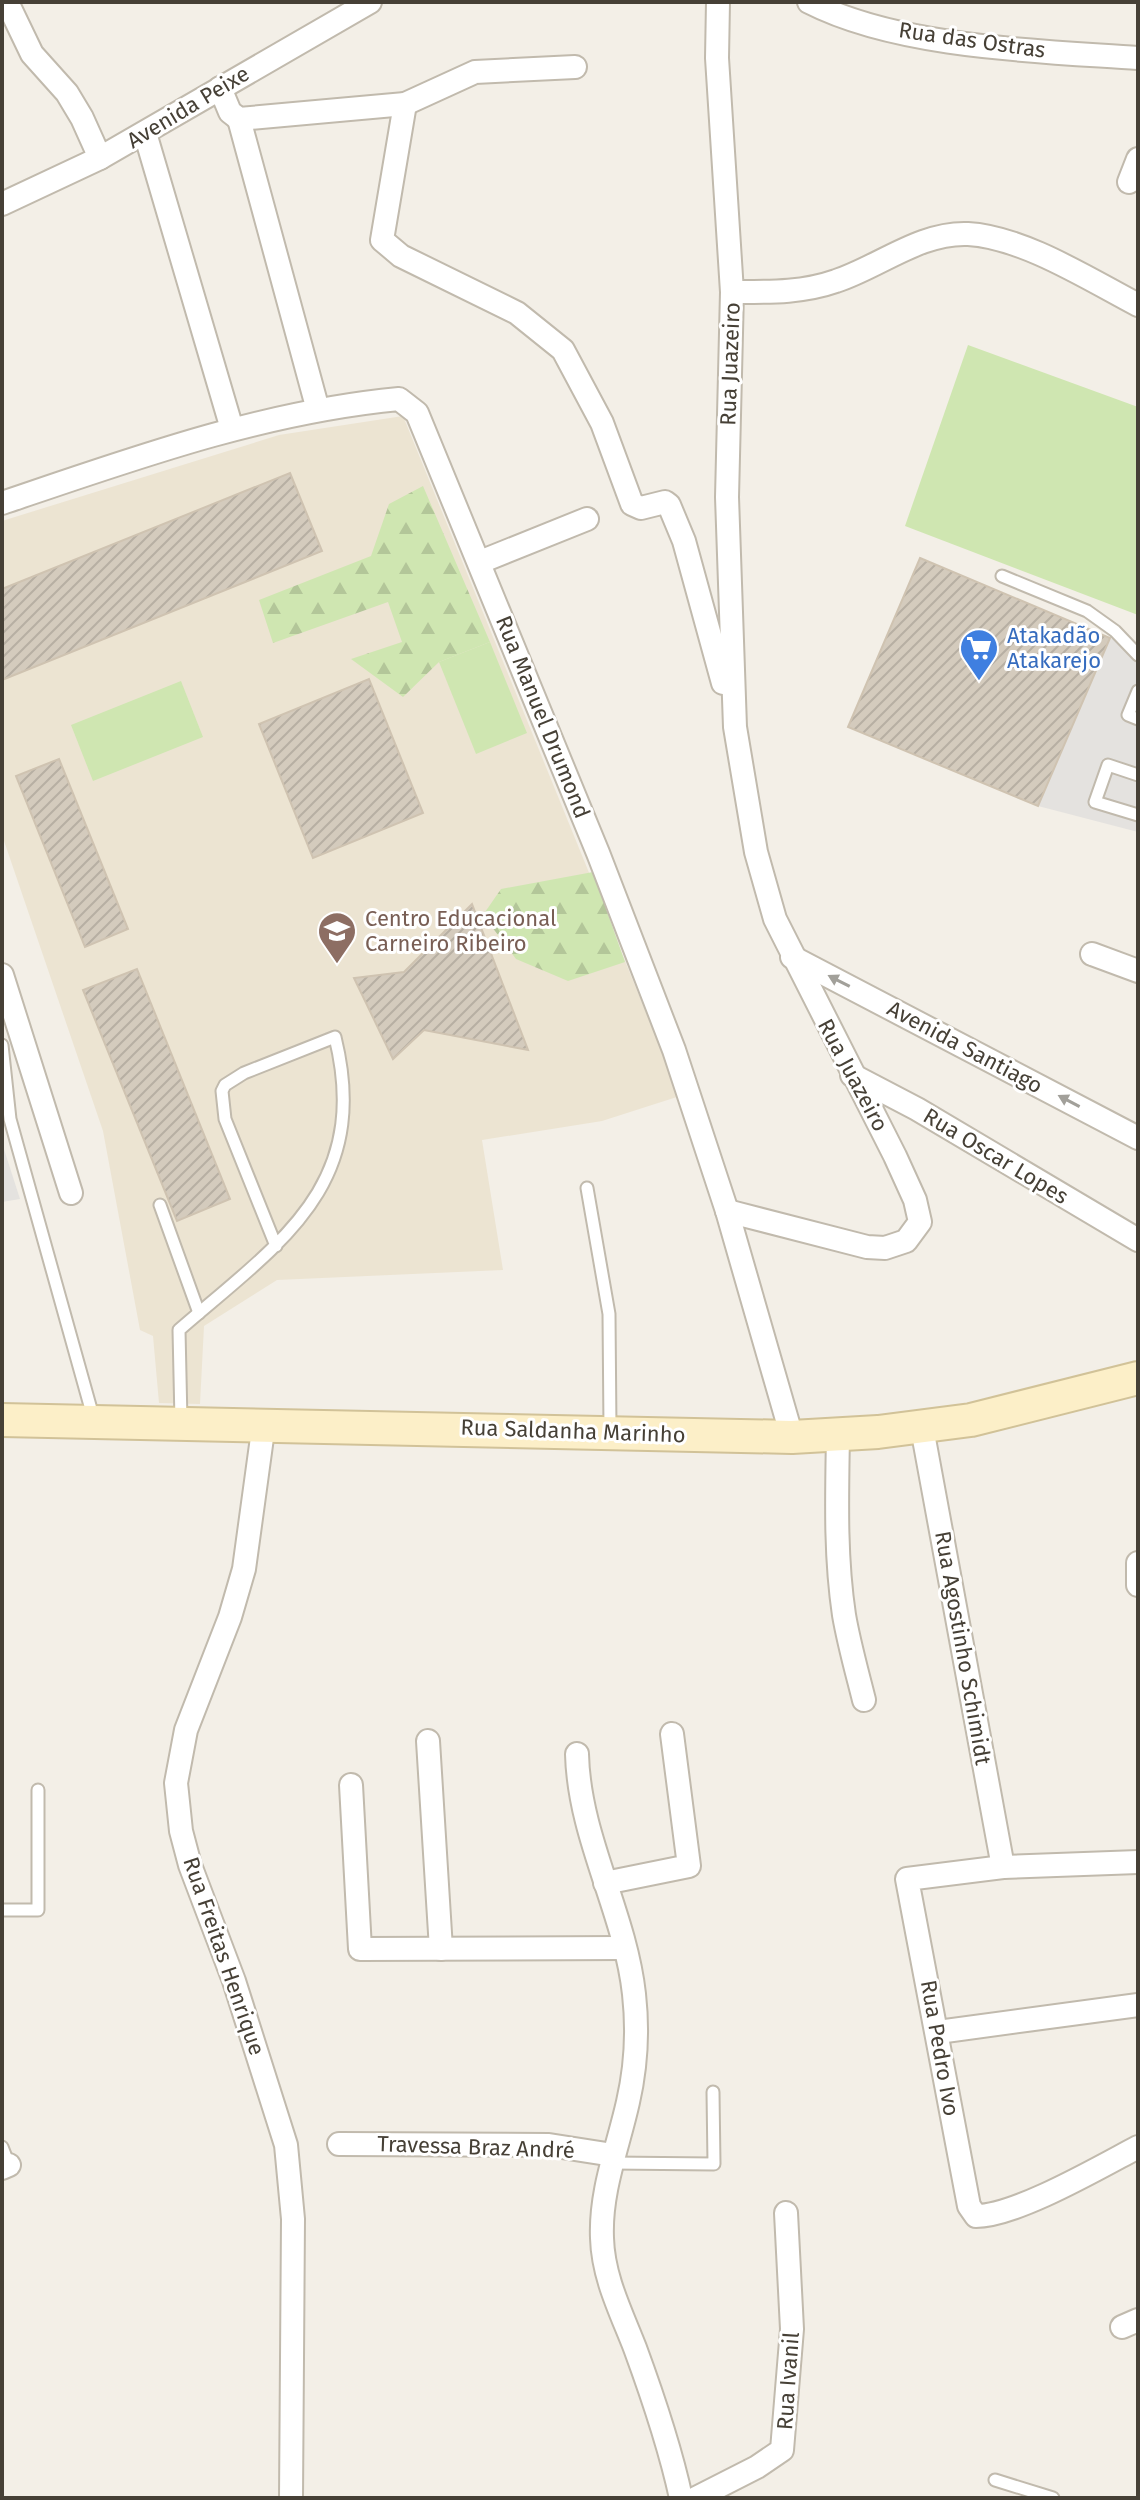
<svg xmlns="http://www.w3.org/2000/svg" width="1140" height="2500" font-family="'Fira Sans',sans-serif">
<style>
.education{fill:#ece4d2}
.grass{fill:#cfe6b1}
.forest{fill:url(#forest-firs)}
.parking{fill:#e4e2df}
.building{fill:url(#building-hatch);stroke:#cfc3b1;stroke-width:2}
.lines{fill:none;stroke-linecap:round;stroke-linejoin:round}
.lane-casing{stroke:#c1baad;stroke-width:15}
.street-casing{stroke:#c1baad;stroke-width:26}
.secondary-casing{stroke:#d1c298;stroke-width:36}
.lane{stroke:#fff;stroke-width:11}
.street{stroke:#fff;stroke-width:22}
.secondary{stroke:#fcefc8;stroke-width:32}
.oneway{fill:#a2a09a}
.labels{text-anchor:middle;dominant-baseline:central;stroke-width:6;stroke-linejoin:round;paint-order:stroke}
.street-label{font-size:22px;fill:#464036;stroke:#fff}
.shop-label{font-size:22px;fill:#366cbe;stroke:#fff;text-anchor:start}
.education-label{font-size:22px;fill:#785e54;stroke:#fff;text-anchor:start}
</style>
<defs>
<pattern id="forest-firs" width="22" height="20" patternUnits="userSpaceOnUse" patternTransform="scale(2)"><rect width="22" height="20" fill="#cfe6b1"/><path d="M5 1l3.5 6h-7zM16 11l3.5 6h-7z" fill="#b3c699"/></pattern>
<pattern id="building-hatch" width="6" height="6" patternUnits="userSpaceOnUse" patternTransform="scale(2)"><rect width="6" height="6" fill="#d4cbbd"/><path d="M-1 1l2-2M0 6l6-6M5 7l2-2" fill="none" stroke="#b7afa3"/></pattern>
</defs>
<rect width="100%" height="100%" fill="#f3efe7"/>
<polygon class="education" points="403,416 680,1096 602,1121 482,1140 503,1270 277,1280 204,1326 200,1404 159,1403 153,1336 140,1330 103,1131 2,835 2,521 279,435"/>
<g class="grass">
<polygon points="968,345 1138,407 1138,615 905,526"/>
<polygon points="490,642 527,733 476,754 439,662"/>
<polygon points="181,681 203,737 93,781 71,725"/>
</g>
<g class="forest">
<polygon points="423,486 490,642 439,662 403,697 351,659 402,642 388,602 273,643 259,600 371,556 389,504"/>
<polygon points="593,872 625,962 568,981 516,959 483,915 501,889"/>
</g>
<g class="parking">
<polygon points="1110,638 1138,649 1138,832 1038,806"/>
<polygon points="2,1143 20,1199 2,1202"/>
</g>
<g class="building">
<polygon points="290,473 322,551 2,680 2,589"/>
<polygon points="920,558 1110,638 1038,806 848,727"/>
<polygon points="369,679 423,813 313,858 259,724"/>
<polygon points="59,759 128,929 85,947 16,776"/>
<polygon points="472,904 528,1050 424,1030 393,1059 354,978 404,972"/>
<polygon points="137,969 230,1199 177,1221 83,990"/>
</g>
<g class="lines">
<g class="lane-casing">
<g id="lane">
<polyline points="1002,576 1087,611 1115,631 1138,655"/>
<polyline points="1138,691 1128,715 1138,719"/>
<polyline points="1138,775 1108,765 1095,802 1138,815"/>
<polyline points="2,1045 10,1119 94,1420"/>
<polyline points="587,1188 609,1314 610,1429"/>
<polyline points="160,1205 199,1313"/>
<path d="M181,1421L179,1330C279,1243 372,1187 335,1037L244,1073L225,1085L222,1091L225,1119L276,1246"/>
<polyline points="2,1910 38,1910 38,1790"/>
<polyline points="2,2147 9,2165"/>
<polyline points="611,2163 714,2164 713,2092"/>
<polyline points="995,2480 1053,2498"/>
</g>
</g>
<g class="street-casing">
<g id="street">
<polyline points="7,2 32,54 67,93 82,118 100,158"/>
<polyline points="718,2 717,58 732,292 727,497 735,727 756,852 775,919 895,1156 915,1200 920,1222 906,1241 885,1248 867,1247 727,1211"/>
<path d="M809,2C899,48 1038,51 1138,58"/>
<polyline points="220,88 230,112 239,119 405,104 475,72 575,67"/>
<polyline points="405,104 382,240 401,256 517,313 563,350 602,423 632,504 641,508 665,502 669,505 684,541 723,683"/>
<polyline points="239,119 318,410"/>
<polyline points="145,133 232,429"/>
<polyline points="1129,182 1138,159"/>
<polyline points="2,204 100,158 370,2"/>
<path d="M732,292C768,292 802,293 836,281C879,267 920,232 968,234C1023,237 1090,280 1138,305"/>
<path d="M2,503C132,459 261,412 399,399L417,413L598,853L674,1050L727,1211L792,1437"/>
<polyline points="480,562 587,519"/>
<polyline points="1092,954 1138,971"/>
<polyline points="792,957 1138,1138"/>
<polyline points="2,975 71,1193"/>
<polyline points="852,1075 917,1109 1138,1240"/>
<polyline points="264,1423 244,1569 230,1617 186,1730 176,1783 181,1831 190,1865 234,1981 286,2145 293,2219 291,2498"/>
<polyline points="922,1428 1003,1867"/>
<path d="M838,1434C837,1495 835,1555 844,1615C849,1644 857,1672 864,1700"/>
<polyline points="1138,1563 1138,1585"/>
<polyline points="428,1741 441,1949"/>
<path d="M577,1754C579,1838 625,1912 634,1994C638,2030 636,2067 628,2102C618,2147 600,2191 602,2238C603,2277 621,2312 635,2348C653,2397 670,2447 681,2498"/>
<polyline points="351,1785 360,1949 623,1948"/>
<path d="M1138,1862L1003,1867L907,1879L969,2206L976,2216C1016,2216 1100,2167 1138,2147"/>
<polyline points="605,1883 689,1866 672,1734"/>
<polyline points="938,2032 1138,2005"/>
<polyline points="339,2144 549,2145 613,2155"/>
<polyline points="2,2168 9,2165"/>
<polyline points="1122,2327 1138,2320"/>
<polyline points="696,2498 757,2467 782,2450 792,2329 786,2213"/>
</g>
</g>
<g class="secondary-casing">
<polyline id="secondary" points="2,1420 792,1437 878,1432 971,1420 1138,1378"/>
</g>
<use href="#lane" class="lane"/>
<use href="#street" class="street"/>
<use href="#secondary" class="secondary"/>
</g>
<defs><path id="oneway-solid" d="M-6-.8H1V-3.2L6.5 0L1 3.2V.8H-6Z" transform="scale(2)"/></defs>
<g class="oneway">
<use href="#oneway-solid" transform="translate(839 981) rotate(-153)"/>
<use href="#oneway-solid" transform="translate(1069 1101) rotate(-152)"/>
</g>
<defs>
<g id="supermarket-pin" transform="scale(2)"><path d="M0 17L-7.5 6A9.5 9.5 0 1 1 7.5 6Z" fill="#3f7fe0" stroke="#fff"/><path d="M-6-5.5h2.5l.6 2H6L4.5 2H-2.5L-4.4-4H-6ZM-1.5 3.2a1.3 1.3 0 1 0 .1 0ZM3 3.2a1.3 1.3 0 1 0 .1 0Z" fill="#fff"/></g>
<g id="school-pin" transform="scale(2)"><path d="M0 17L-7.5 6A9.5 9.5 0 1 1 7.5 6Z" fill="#8d6e63" stroke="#fff"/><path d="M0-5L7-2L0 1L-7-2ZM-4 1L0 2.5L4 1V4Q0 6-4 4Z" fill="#fff"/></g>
</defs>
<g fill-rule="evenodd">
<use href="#supermarket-pin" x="979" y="648"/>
<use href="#school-pin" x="337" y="931"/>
</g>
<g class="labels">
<g class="street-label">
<text transform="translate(972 40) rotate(8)">Rua das Ostras</text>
<text transform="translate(188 107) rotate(-31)">Avenida Peixe</text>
<text transform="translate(730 364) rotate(-88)">Rua Juazeiro</text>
<text transform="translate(543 717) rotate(68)">Rua Manuel Drumond</text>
<text transform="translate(965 1047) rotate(28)">Avenida Santiago</text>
<text transform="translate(853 1075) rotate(62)">Rua Juazeiro</text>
<text transform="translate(996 1156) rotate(31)">Rua Oscar Lopes</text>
<text transform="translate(573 1431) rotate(2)">Rua Saldanha Marinho</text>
<text transform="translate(963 1648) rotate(80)">Rua Agostinho Schimidt</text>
<text transform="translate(224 1956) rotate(71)">Rua Freitas Henrique</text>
<text transform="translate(940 2048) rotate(80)">Rua Pedro Ivo</text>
<text transform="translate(476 2147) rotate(2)">Travessa Braz André</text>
<text transform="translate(788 2381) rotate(-86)">Rua Ivanil</text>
</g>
<g class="shop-label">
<text x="1007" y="635">Atakadão<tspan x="1007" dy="25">Atakarejo</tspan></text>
</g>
<g class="education-label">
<text x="365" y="918">Centro Educacional<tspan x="365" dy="25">Carneiro Ribeiro</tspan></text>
</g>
</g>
<rect width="1140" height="2500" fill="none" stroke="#464036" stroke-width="8"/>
</svg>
